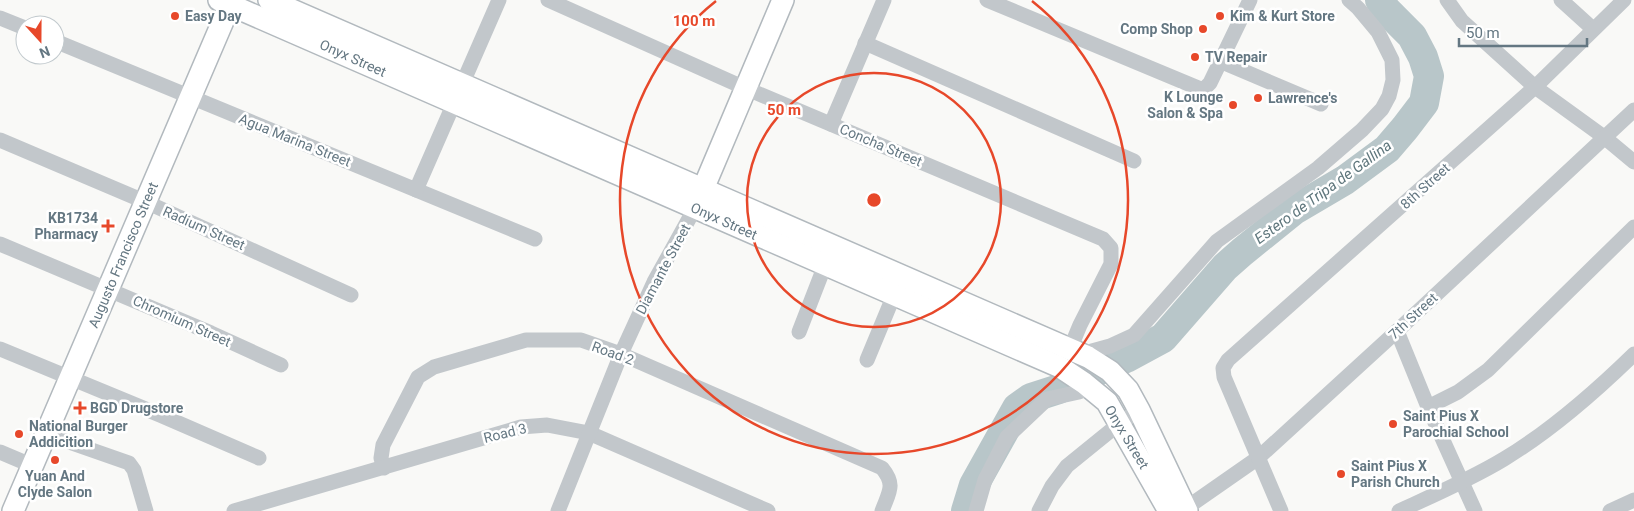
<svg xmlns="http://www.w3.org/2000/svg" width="1634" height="511" font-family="Roboto,sans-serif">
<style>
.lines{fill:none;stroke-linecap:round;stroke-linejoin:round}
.river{stroke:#b8c6c9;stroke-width:30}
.secondary-casing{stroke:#b2b9be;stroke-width:24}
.street{stroke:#c2c7cb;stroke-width:15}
.secondary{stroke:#fff;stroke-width:21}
.ring{fill:none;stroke:#e7482a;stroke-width:2.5}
.poi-dot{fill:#e7482a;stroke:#fff;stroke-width:2}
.labels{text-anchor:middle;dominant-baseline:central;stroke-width:5;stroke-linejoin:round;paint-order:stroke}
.poi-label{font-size:14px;font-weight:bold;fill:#647782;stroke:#fff;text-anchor:start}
.street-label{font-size:14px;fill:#647782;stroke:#fff}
.water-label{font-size:15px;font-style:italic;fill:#5e767c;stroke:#fff}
.centre{fill:#e7482a;stroke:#fff;stroke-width:2.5}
.ring-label{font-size:15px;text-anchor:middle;font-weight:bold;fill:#e7482a;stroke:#fff;stroke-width:5;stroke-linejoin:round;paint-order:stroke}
</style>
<rect width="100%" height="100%" fill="#f9f9f7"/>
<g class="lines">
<polyline class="river" points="966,511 974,485 1017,408 1031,398 1059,389 1126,358 1163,338 1225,267 1242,252 1294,210 1345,180 1387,149 1405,128 1424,103 1429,76 1423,57 1412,36 1386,10 1380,0"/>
<g class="secondary-casing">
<g id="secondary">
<polyline points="219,0 1060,367 1084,383 1107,402 1169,511"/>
<polyline points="269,0 1088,357 1110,371 1128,390 1139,410 1187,511"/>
<polyline points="698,201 783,0"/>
<polyline points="13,511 232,0"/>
</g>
</g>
<g class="street">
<polyline points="548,0 745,88 1103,239 1111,248 1111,264 1080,325 1070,349"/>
<polyline points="987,0 1203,90 1210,83 1250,0"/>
<polyline points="1447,0 1462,21 1535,87 1604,137 1634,162"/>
<polyline points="1561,0 1593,29"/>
<polyline points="0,18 25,28"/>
<polyline points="55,41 535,239"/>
<polyline points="865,43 1134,161"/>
<polyline points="1220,61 1321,104"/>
<polyline points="831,124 884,0"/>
<polyline points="0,140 146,202 351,295"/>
<polyline points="416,190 499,0"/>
<polyline points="0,244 211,333 281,365"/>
<polyline points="1397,331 1428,407 1475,511"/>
<polyline points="799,332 825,265"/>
<polyline points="0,349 160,415 259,458"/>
<polyline points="1081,354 1110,346 1134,335 1217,241 1318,168 1362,130 1382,109 1389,96 1393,80 1392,60 1378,32 1358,8 1349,0"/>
<polyline points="867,360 894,295"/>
<polyline points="1428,407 1458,392 1488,370 1634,227"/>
<polyline points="46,434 129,463 134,470 146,511"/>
<polyline points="0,452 33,466"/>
<path d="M384,468L381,458L383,445L418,377L434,367L526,340H581L621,354L882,468C896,485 889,492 882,511"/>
<polyline points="234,511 521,427 547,425 589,433 768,511"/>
<polyline points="558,511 621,354 654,282 695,208"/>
<polyline points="976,511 985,480 1007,437 1047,399 1079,392 1090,387"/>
<polyline points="1039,511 1052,486 1067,466 1120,423 1139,410"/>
<polyline points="1182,511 1258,458 1397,331 1634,110"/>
<polyline points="1281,511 1224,377 1223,368 1228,360 1535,87 1624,0"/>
<path d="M1399,511C1434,495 1471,479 1504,459C1552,430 1594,393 1634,354"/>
<polyline points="1610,511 1634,500"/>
</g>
<use href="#secondary" class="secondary"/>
</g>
<g class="ring">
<circle cx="874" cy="200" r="127"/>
<path d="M1032 1A254 254 0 1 1 716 1"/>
</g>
<g class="poi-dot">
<circle cx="175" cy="16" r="5"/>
<circle cx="1220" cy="16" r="5"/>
<circle cx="1203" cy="29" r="5"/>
<circle cx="1195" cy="57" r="5"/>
<circle cx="1258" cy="98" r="5"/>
<circle cx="1233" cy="105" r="5"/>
<path d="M105.5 218.5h5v5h5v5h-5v5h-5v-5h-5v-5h5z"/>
<path d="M77.5 400.5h5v5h5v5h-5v5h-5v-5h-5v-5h5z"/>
<circle cx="1393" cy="424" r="5"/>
<circle cx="19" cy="434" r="5"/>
<circle cx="55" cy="460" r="5"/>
<circle cx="1341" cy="474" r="5"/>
</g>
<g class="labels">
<g class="poi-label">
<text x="185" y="16">Easy Day</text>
<text x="1230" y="16">Kim &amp; Kurt Store</text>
<text x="1193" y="29" text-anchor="end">Comp Shop</text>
<text x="1205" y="57">TV Repair</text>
<text x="1223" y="97" text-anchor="end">K Lounge<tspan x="1223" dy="16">Salon &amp; Spa</tspan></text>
<text x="1268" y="98">Lawrence's</text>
<text x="98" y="218" text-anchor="end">KB1734<tspan x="98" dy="16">Pharmacy</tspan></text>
<text x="90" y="408">BGD Drugstore</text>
<text x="1403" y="416">Saint Pius X<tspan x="1403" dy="16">Parochial School</tspan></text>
<text x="29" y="426">National Burger<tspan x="29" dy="16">Addicition</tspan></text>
<text x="1351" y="466">Saint Pius X<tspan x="1351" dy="16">Parish Church</tspan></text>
<text x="55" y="476" text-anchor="middle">Yuan And<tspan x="55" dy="16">Clyde Salon</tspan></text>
</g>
<g class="street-label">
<text transform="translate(353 58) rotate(24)">Onyx Street</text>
<text transform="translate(295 140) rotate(22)">Agua Marina Street</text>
<text transform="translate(881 145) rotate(23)">Concha Street</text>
<text transform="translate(1425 186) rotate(-42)">8th Street</text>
<text transform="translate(724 221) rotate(24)">Onyx Street</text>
<text transform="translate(204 228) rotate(24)">Radium Street</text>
<text transform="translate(123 255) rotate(-67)">Augusto Francisco Street</text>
<text transform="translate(663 269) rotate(-62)">Diamante Street</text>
<text transform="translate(1413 316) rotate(-43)">7th Street</text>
<text transform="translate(182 321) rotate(24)">Chromium Street</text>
<text transform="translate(613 353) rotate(20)">Road 2</text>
<text transform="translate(505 433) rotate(-14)">Road 3</text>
<text transform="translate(1127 437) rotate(59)">Onyx Street</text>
</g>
<g class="water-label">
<text transform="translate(1323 192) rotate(-36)">Estero de Tripa de Gallina</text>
</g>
</g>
<circle cx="874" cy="200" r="8" class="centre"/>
<g class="ring-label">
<text x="694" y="26">100 m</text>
<text x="784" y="115">50 m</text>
</g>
<g transform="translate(40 40) rotate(159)"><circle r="24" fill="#ffffff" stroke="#c1c9cd"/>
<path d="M0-4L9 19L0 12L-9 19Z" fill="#e7482a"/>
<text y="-8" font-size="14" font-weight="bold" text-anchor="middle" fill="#647782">N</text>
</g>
<path d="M1459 38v8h128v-8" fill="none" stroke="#647782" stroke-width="2.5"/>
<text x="1466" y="38" font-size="15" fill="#647782" stroke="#ffffff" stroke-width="4" paint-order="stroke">50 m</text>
</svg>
